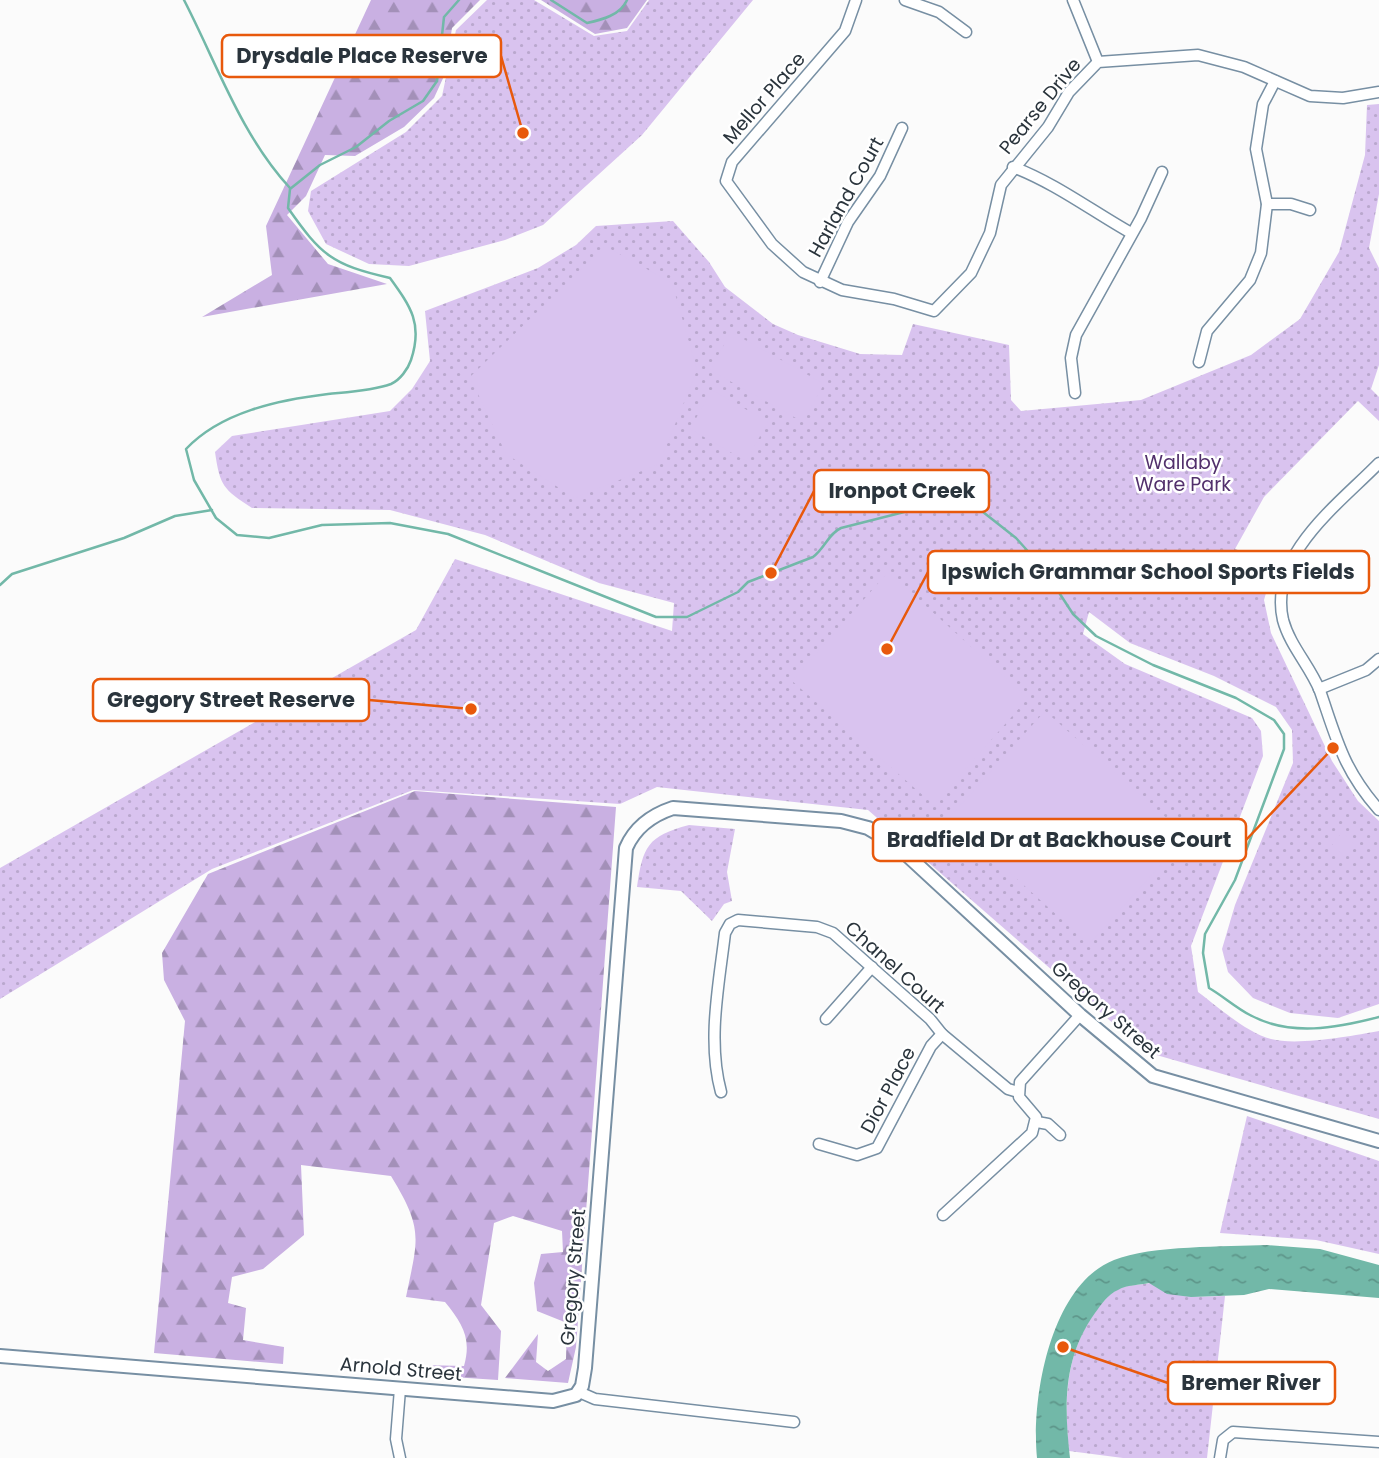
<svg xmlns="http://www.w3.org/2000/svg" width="1379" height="1458" font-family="Poppins,sans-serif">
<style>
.grass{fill:url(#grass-dots)}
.forest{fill:url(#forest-firs)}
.pitch{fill:#d9c3ef}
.water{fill:url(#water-ripples)}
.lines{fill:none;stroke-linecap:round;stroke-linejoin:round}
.stream{stroke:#72b8a8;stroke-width:2.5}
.street-casing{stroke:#778fa3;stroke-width:13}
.secondary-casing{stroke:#778fa3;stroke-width:16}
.street{stroke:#fff;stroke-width:10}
.secondary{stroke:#fff;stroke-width:12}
.labels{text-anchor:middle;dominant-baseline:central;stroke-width:5;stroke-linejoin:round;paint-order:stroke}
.street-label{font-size:19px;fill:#2a343c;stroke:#fff}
.park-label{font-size:19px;fill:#52306c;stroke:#fff}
.leader{fill:none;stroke:#e8590c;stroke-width:2.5}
.callout-dot{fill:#e8590c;stroke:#fff;stroke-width:2.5}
.callout{fill:#fff;stroke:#e8590c;stroke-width:2.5}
.callout-label{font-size:21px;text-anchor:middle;font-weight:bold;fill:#2a343c}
</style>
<defs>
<pattern id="grass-dots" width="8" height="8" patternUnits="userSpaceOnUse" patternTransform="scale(1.75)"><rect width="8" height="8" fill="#d9c3ef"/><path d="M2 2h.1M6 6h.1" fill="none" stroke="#baa8ce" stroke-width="1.8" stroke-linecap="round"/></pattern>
<pattern id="forest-firs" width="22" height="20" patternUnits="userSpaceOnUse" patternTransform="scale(1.75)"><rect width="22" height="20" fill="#c9b0e2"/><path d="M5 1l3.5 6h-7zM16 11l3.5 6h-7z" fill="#a390b8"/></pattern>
<pattern id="water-ripples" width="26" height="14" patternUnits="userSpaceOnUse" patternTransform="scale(1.75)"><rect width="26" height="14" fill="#72b8a8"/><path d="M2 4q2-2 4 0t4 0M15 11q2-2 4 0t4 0" fill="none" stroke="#5e968a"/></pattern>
</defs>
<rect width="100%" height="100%" fill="#fbfbfb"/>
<g class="grass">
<polygon points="487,0 534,0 594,36 627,31 649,0 753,0 642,135 543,225 505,240 409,266 369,264 326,244 308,211 311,191 406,132 442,96 456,30"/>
<path d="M1379,104V194L1369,248L1379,268V365L1371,389L1379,397V421L1358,401L1264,497L1235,549L1275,562L1264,600L1271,633L1332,761L1358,801L1379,821V1004L1338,1018L1290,1013L1253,998L1228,972L1222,949L1235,905L1293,763L1292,730L1276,707L1214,676L1130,643L1089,612L1083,634L1125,664L1252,718L1261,731L1263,756L1191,946L1198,992C1218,1007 1247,1033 1271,1039C1297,1046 1352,1036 1379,1031V1119L1146,1052L868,810L657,787L620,804L413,790L212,869L0,999V868L416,630L455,559L672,631L674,603L599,583L485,535L390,510L252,508C223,489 220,486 215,452L232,436L390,411L412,389L430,361L425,311L538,268L576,245L596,226L673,221L709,262L725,287L773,324L798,335L860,354L902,355L913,324L1009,345L1011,400L1021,411L1141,400L1251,355L1300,319L1339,252L1365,155L1367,105Z"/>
<path d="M689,825L735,829L727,872L732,901L724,904L712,921L681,891L637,887C643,847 647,836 689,825Z"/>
<polygon points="1247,1116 1379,1161 1379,1254 1316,1240 1220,1233"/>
<path d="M1150,1283C1175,1298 1197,1297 1225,1296L1207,1458H1123L1069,1451C1064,1400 1065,1355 1095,1312C1101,1304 1109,1294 1118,1289C1126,1285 1140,1285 1150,1283Z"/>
</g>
<g class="forest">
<polygon points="371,0 480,0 452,28 445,74 434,98 404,127 355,156 325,155 306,196 287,215 328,264 387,284 202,317 272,275 266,226"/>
<polygon points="541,0 647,0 627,28 595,34"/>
<path d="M415,791L616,807L576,1347L568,1383L505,1378L538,1334L536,1362L548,1371L566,1359L567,1323L537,1311L534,1283L541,1254L563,1252L562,1231L513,1216L494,1223L481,1305L501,1331L498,1380L422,1375V1365L464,1366C472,1338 462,1323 445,1302L406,1297C418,1238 424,1230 391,1176L301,1165L304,1235L263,1269L232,1277L228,1303L246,1308L243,1340L284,1347L283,1364L154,1353L185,1021L164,980L162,953L208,874Z"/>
</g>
<g class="pitch">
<polygon points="605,246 672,283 697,370 659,464 575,498 506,454 470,377"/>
<polygon points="731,332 824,384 803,422 710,370"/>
<polygon points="712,390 768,422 746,461 690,429"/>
<polygon points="888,572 1028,698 934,805 792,681"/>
<polygon points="1045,711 1187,836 1089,944 949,818"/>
<polygon points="1343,832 1356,847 1344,857 1331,843"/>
</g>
<path class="water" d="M1267,1245L1320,1249L1379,1265V1298L1269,1289L1244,1295L1191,1297L1167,1294L1149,1283C1140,1285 1126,1285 1118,1290C1108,1294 1101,1305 1095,1313C1063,1358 1064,1405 1070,1458H1037C1031,1399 1050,1285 1114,1260C1151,1245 1226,1247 1267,1245Z"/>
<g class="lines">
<g class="stream">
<path d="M184,0C217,64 241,135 290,188"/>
<path d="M459,0L444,17L437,81L423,101L389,121L356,147L320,165L290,189L288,208C321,255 332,265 390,278C411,307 423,324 411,360C408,369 400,380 391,384C371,391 348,392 328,394C278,400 221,412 186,449L194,480L216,518L237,535L269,538L322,525L390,523L448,534L656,617H687L738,592L748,582L813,557C825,548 829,533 841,528L920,508H960L983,512L1016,538L1043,568L1073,614L1096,636L1153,665L1236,698L1274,720L1284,734V749L1235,880L1205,934L1203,953L1209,988C1223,996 1236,1008 1250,1015C1290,1037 1337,1028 1379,1017"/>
<path d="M551,0L587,23C601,20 621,15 627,0"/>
<polyline points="0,585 12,574 124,538 175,516 212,510"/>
</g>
<g class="street-casing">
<g id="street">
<polyline points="856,0 845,31 732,162 726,181 772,244 803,272 842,290 894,299 934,311 971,273 990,233 1001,185 1048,127 1069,92 1098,62 1198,55 1244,67 1310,96 1343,98 1379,92"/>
<polyline points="905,0 939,12 966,32"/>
<polyline points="1073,0 1098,62"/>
<path d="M1013,167C1055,183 1092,211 1131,233"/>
<polyline points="1267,204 1291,204 1310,210"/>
<polyline points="820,282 848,222 880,176 902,128"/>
<polyline points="1199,362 1207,331 1250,280 1261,253 1267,204 1256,149 1263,104 1275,81"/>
<polyline points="1075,393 1071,358 1076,335 1141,218 1162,172"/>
<path d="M1379,463C1339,504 1268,555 1283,620C1290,646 1310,666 1320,691C1337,740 1343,769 1379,810"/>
<polyline points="1319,689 1366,670 1379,659"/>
<polyline points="826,1019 872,967"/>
<path d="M721,1092C707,1041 719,984 725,933L730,924L738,920L817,927L833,933L930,1019L942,1034L1008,1089L1018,1092"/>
<polyline points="1037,1122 1048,1124 1060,1135"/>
<polyline points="819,1144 857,1155 877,1148 931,1046 942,1034"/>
<polyline points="943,1215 1032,1133 1036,1117 1019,1097 1020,1082 1080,1015"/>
<polyline points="579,1392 595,1399 794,1422"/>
<polyline points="400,1458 396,1439 400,1389"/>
<polyline points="1220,1458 1223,1440 1233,1432 1379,1442"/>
</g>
</g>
<g class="secondary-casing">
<path id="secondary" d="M0,1356L553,1401L576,1395L582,1386L585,1368L626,848C635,827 652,815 673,808L841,821L868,828L895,844L1080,1015L1153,1076L1379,1141"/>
</g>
<use href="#street" class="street"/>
<use href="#secondary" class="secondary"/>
</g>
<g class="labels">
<g class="street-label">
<text transform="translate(764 98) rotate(-49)">Mellor Place</text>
<text transform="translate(1040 106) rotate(-51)">Pearse Drive</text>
<text transform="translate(846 197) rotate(-61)">Harland Court</text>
<text transform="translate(895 967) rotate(42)">Chanel Court</text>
<text transform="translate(1106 1010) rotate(41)">Gregory Street</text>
<text transform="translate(888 1090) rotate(-62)">Dior Place</text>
<text transform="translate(573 1277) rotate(-85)">Gregory Street</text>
<text transform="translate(401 1369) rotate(5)">Arnold Street</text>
</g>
<g class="park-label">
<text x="1183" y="462">Wallaby<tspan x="1183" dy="22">Ware Park</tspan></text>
</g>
</g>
<path class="leader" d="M523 133L501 56M771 573L814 491M887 649L928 572M471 709L369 700M1333 748L1246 840M1063 1347L1168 1383"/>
<g class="callout-dot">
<circle cx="523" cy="133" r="7"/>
<circle cx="771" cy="573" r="7"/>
<circle cx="887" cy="649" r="7"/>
<circle cx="471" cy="709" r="7"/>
<circle cx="1333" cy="748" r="7"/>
<circle cx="1063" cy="1347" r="7"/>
</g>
<g class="callout">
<rect x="222" y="35" width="279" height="42" rx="7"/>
<rect x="814" y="470" width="175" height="42" rx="7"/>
<rect x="928" y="551" width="441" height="42" rx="7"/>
<rect x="93" y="679" width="276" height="42" rx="7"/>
<rect x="873" y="819" width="373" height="42" rx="7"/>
<rect x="1168" y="1362" width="167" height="42" rx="7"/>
</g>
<g class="callout-label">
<text x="362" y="63">Drysdale Place Reserve</text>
<text x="902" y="498">Ironpot Creek</text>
<text x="1148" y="579">Ipswich Grammar School Sports Fields</text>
<text x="231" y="707">Gregory Street Reserve</text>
<text x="1059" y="847">Bradfield Dr at Backhouse Court</text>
<text x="1251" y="1390">Bremer River</text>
</g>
</svg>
